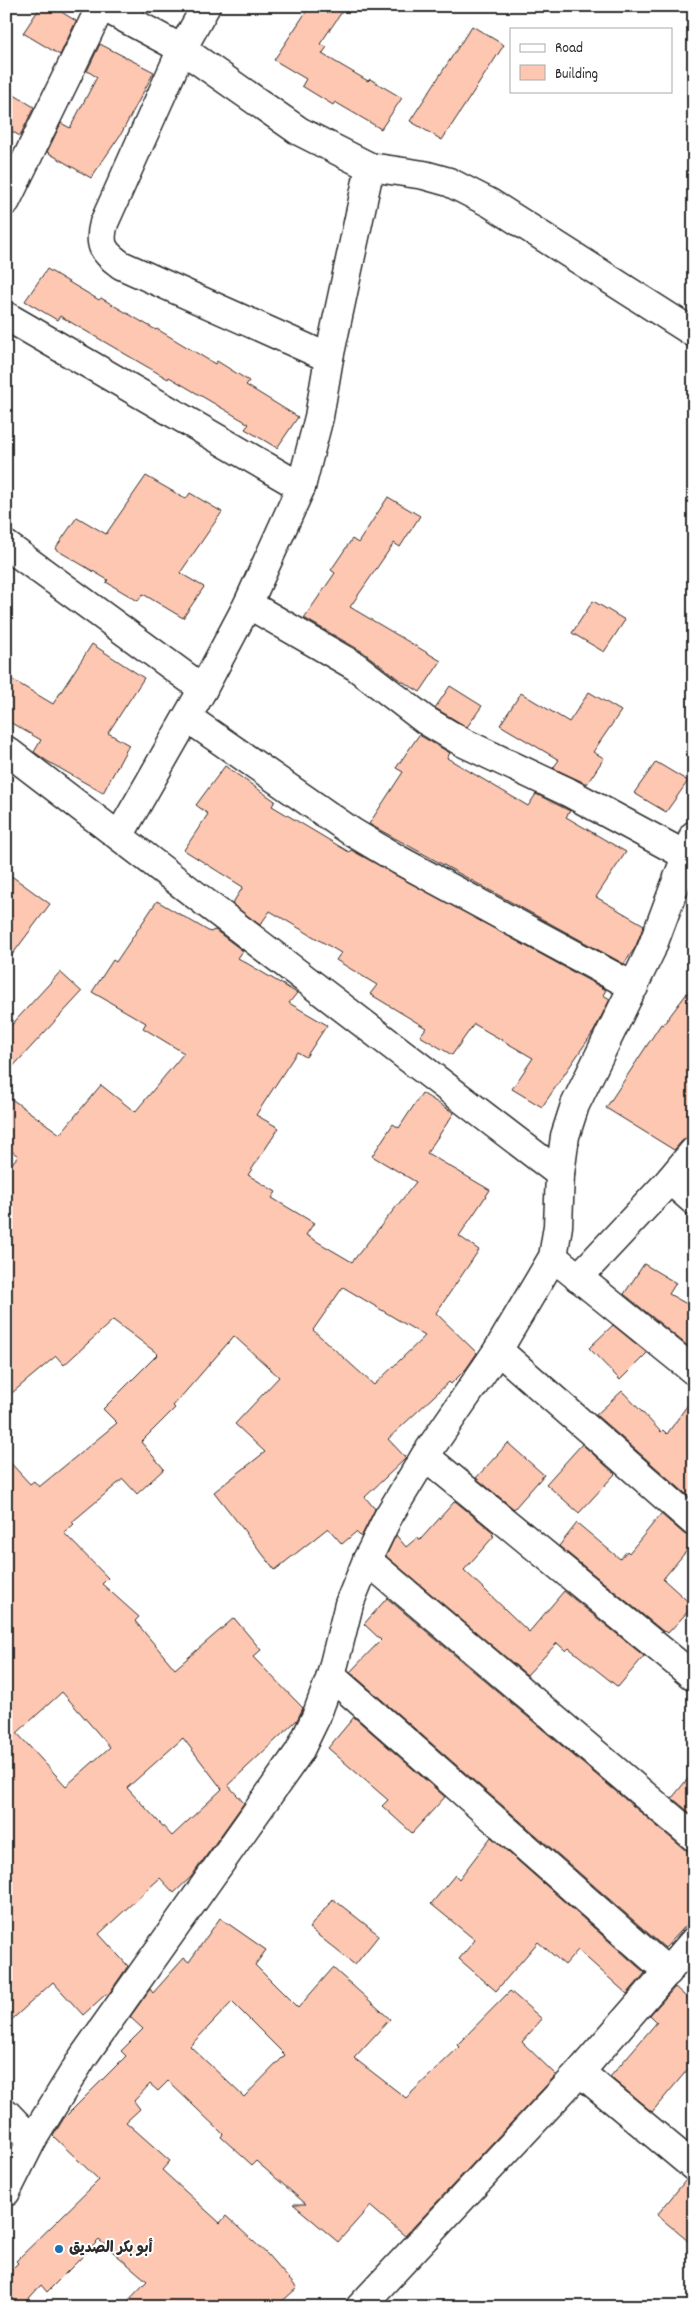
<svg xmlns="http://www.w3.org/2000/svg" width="700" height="2313" font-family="Dekko,'Playpen Sans Arabic',sans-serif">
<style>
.building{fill:#fec7b1;stroke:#2b2b2b;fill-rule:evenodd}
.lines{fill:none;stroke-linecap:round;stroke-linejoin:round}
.minor-casing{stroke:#2b2b2b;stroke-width:31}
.minor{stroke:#fff;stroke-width:28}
.poi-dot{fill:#1f6fb2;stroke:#fff;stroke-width:2}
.labels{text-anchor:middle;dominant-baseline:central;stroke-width:4;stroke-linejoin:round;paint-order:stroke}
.poi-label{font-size:15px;font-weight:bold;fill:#2b2b2b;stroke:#fff;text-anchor:start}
</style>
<rect width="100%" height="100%" fill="#fff"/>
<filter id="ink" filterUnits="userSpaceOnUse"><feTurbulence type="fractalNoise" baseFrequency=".02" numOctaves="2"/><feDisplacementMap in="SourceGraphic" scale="10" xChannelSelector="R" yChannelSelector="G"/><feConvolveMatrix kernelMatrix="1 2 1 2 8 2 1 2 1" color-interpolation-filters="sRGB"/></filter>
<g filter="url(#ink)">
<g class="building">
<polygon points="41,6 52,6 76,21 60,55 23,33"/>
<polygon points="310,6 346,6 320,44 327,47 322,54 368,81 370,79 402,98 381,129 335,102 333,105 302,86 306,79 274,60"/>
<polygon points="472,26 504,45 442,140 410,121"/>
<polygon points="100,44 154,72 121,134 91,178 47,152 61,123 70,128 97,77 87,71"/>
<polygon points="6,90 34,107 20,136 6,128"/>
<polygon points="47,269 99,300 101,298 156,330 157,329 215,364 217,361 249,381 246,385 298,417 277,448 245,429 249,424 169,377 168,379 60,316 57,320 25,301"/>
<polygon points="146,476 186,499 190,493 222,512 180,573 204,587 183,618 143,594 138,601 106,582 108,580 55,549 77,517 106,534"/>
<polygon points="388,497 420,516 400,547 394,543 350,607 441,661 420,692 397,678 363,652 304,618 335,573 331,570 352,539 358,543"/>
<polygon points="593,601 625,620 604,652 572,633"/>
<polygon points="92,644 144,678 108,733 129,745 103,793 47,761 34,752 41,740 6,720 6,676 53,704"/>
<polygon points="450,686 482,706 467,727 435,708"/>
<polygon points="589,692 621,711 593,752 604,758 587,784 553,768 559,760 500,725 521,693 569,722"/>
<polygon points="419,735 450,753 447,758 528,806 536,794 570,811 566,817 626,852 596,897 644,925 635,948 624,964 369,824 403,772 396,768"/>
<polygon points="656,762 688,781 666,812 634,793"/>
<polygon points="225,766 275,801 272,806 349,852 351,850 606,990 603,995 610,999 594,1031 542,1107 512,1089 533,1058 474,1024 452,1055 420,1036 426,1028 370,994 377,985 336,960 341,953 270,911 260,925 232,904 243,887 184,850 208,814 196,805"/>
<polygon points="6,872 50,904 6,963"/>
<path d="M157,901L210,932L215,930L243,951L238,958L297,993L289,1003L327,1025L306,1057L297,1052L256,1115L279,1128L248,1175L276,1192L272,1198L314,1223L306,1235L352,1262L416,1182L372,1156L393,1124L399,1128L422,1093L454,1113L427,1153L490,1190L459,1236L479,1250L436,1313L477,1353L466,1369L451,1384L449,1382L388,1439L406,1458L365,1497L375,1509L361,1537L356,1532L342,1544L328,1528L275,1570L214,1492L265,1452L235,1424L279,1377L234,1336L173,1406L175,1408L141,1442L164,1469L137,1494L123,1479L72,1522L74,1524L64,1533L108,1578L102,1584L139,1617L135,1621L175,1669L234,1618L261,1650L253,1657L303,1708L297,1720L228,1785L244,1803L191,1877L174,1893L160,1878L99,1934L128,1966L108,1995L106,1994L83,2015L53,1982L6,2025V1458L30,1484L34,1481L39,1487L117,1423L103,1409L158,1354L113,1320L64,1365L56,1356L6,1398V1171L18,1156L6,1147V1095L60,1134L101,1085L135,1112L184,1053L143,1028L146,1023L92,992L113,960L116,962ZM343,1287L425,1336L374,1385L313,1330ZM62,1692L110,1747L66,1786L17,1733ZM183,1738L222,1789L172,1836L127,1788Z"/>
<polygon points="60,972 82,992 6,1074 6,1031"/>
<polygon points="694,984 694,1136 682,1141 674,1150 606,1108 661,1024 663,1025"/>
<polygon points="644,1264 676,1283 669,1294 694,1308 694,1351 624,1294"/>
<polygon points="613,1325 647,1353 620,1380 589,1348"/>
<polygon points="622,1391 661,1432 663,1430 667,1434 694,1396 694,1501 596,1415"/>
<polygon points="508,1443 544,1475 514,1509 476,1478"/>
<polygon points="582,1444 615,1474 579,1513 546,1484"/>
<polygon points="455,1501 494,1533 492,1535 494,1536 464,1570 529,1632 564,1591 644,1656 618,1687 569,1648 566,1651 557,1643 527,1675 386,1556 396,1535 406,1547 418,1537 420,1540"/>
<polygon points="661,1514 684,1534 694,1537 694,1542 663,1579 693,1606 668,1633 665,1631 664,1632 559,1546 577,1523 620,1559 627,1551 629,1553"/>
<polygon points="387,1598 684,1849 694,1852 694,1917 665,1948 350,1672 381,1640 364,1624"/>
<polygon points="354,1717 445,1797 412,1833 382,1806 388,1800 328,1748"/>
<polygon points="694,1771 694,1816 672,1798"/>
<polygon points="491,1837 645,1973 627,1994 578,1950 565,1965 538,1942 496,1991 459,1959 475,1940 431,1904 455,1875 459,1879"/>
<polygon points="333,1899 379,1935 355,1965 309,1928"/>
<path d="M220,1918L266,1950L255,1965L298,2008L333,1968L390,2019L354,2058L406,2098L459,2047L457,2045L510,1991L542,2019L522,2042L556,2075L405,2236L370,2206L338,2242L293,2204H306L256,2161L252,2165L221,2137L223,2134L168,2081L158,2091L150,2084L134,2101L140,2109L126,2122L170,2161L162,2170L220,2223L226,2216L267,2254L297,2288L276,2307H122L147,2281L99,2240L47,2292L41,2285L21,2307H6V2275L18,2263L16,2261L99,2180L53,2136L64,2118L126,2056L121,2051L143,2029L130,2017L150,1989L153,1993L184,1958L189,1962ZM232,2002L285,2055L244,2097L190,2046Z"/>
<polygon points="675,1987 694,2004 694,2062 652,2112 610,2077 657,2022 650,2015"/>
<polygon points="686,2180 694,2182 694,2246 657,2215"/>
</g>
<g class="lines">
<g class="minor-casing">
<g id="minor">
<polyline points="102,6 182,49 299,131 370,167 329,358 319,417 301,487 248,604 203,689 119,836"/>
<path d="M206,6L182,49L104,223C98,245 103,252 121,265L329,358"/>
<polyline points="370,167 424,175 449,182 490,203 694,333"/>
<polyline points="6,201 101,6"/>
<polyline points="6,316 301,487"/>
<polyline points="6,545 203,689"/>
<polyline points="248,604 355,666 425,720 462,742 568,792 685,855"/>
<polyline points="188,718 352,832 399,860 634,987"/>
<polyline points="6,750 560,1174"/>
<polyline points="670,1180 694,1201"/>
<polyline points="553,1257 694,1371"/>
<polyline points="578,1278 670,1180 694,1151"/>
<polyline points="498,1350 694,1522"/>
<polyline points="425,1456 694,1677"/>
<polyline points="367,1560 694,1837"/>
<polyline points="331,1676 668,1972"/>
<polyline points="580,2072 694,2167"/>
<polyline points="6,2113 32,2140"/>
<polyline points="6,2192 32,2140 83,2057 299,1752 316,1717 331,1676 349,1604 367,1560 388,1517 425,1456 498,1350 553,1257 558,1226 560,1174 565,1136 575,1105 651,950 694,835"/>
<polyline points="360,2307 580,2072 694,1941"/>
</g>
</g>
<use href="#minor" class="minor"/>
</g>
</g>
<circle class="poi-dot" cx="59" cy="2249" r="5"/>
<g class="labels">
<g class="poi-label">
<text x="69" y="2249">أبو بكر الصديق</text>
</g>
</g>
<rect width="700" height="2313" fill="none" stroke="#fff" stroke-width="25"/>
<rect x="12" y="12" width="675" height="2288" fill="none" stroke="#2b2b2b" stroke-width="2" filter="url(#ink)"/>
<rect x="510" y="28" width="162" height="65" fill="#ffffff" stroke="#aaaaaa"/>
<rect x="520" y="44" width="25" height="8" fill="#ffffff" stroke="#aaaaaa"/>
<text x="555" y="52" font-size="15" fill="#2b2b2b">Road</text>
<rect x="520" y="65" width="25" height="15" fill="#fec7b1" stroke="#aaaaaa"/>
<text x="555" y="78" font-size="15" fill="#2b2b2b">Building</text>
</svg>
